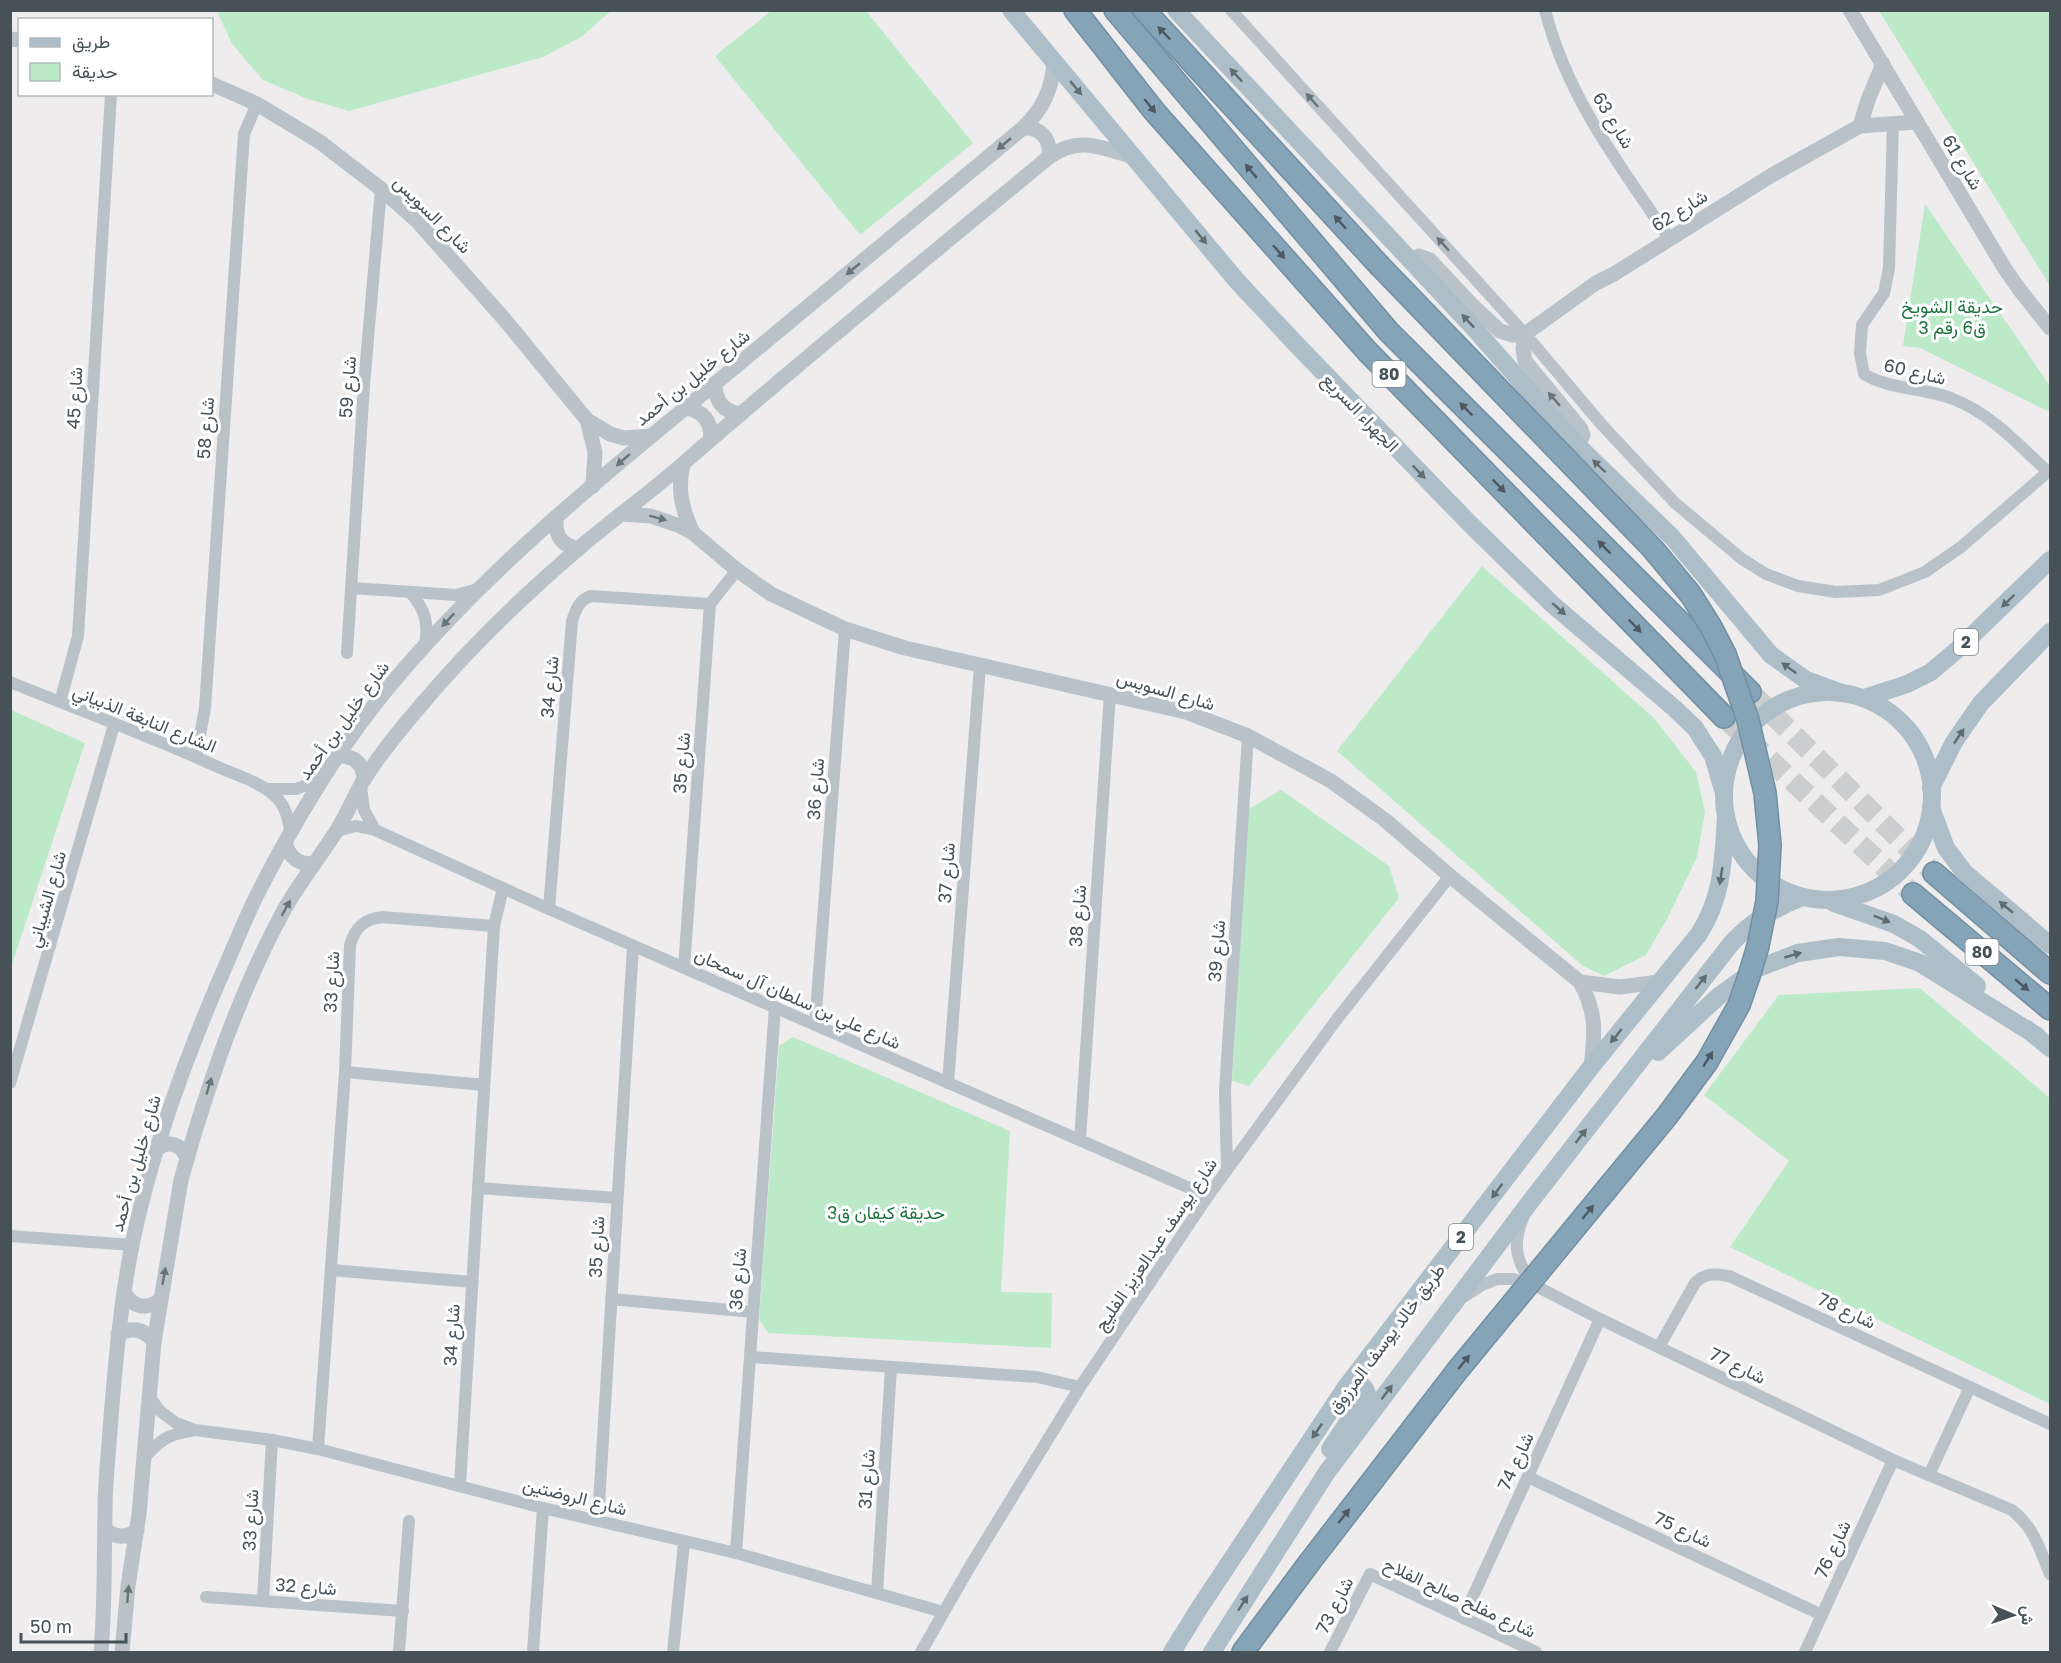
<svg xmlns="http://www.w3.org/2000/svg" width="2061" height="1663" font-family="'Golos Text',Vazirmatn,sans-serif">
<style>
.green{fill:#bceac9}
.lines{fill:none;stroke-linecap:round;stroke-linejoin:round}
.motorway-tunnel{stroke:#cccdce;stroke-width:21;stroke-dasharray:21 10;stroke-linecap:butt}
.motorway-casing{stroke:#728fa3;stroke-width:24}
.minor{stroke:#b8c2c8;stroke-width:12}
.tertiary{stroke:#b8c2c8;stroke-width:15}
.primary{stroke:#adbec9;stroke-width:18}
.motorway{stroke:#86a4b8;stroke-width:21}
.motorway-bridge-casing{stroke:#728fa3;stroke-width:24;stroke-linecap:butt}
.motorway-bridge{stroke:#86a4b8;stroke-width:21}
.oneway{fill:#4c5962}
.oneway2{fill:#606c74}
.oneway3{fill:#68737a}
.labels{text-anchor:middle;dominant-baseline:central;stroke-width:6;stroke-linejoin:round;paint-order:stroke}
.shield{fill:#fff;stroke:#7e858a;stroke-width:1.5}
.shield-label{font-size:16px;font-weight:bold;fill:#465158}
.street-label{font-size:18px;fill:#465158;stroke:#fff}
.park-label{font-size:18px;fill:#1d733e;stroke:#fff}
</style>
<rect width="100%" height="100%" fill="#eeecec"/>
<g class="green">
<polygon points="217,11 611,11 581,37 543,57 349,111 308,99 263,80 232,44"/>
<polygon points="771,11 866,11 973,143 860,235 715,56"/>
<polygon points="1879,11 2050,11 2050,286"/>
<polygon points="1925,204 2050,386 2050,409 2047,411 1920,348 1903,346"/>
<polygon points="1482,566 1654,718 1696,772 1705,812 1697,857 1667,919 1646,955 1604,976 1583,966 1337,751"/>
<polygon points="11,710 85,743 11,967"/>
<polygon points="1281,790 1389,866 1399,898 1249,1086 1232,1081 1247,810"/>
<polygon points="1920,988 2050,1098 2050,1404 1730,1247 1789,1161 1704,1095 1779,995"/>
<polygon points="793,1037 1010,1131 1001,1292 1052,1293 1051,1348 768,1333 759,1319 779,1046"/>
</g>
<g class="lines">
<g class="motorway-tunnel">
<polyline points="1750,692 1934,873"/>
<polyline points="1724,717 1913,894"/>
</g>
<g class="motorway-casing">
<g id="motorway">
<polyline points="1075,10 1154,111 1367,351 1724,717"/>
<polyline points="1115,10 1389,332 1750,692"/>
<polyline points="1144,10 1379,265"/>
<polyline points="1934,873 2050,973"/>
<polyline points="1913,894 2050,1009"/>
<polyline points="1243,1652 1309,1563"/>
</g>
</g>
<g class="minor">
<polyline points="1231,10 1525,334 1602,425 1675,503 1742,559 1766,574 1798,586 1836,592 1879,590 1925,572 1961,547 2050,470"/>
<path d="M1545,10C1567,97 1620,166 1670,239"/>
<path d="M1893,123L1889,268L1884,293L1862,325L1860,353L1864,374C1887,389 1926,388 1953,399C1990,413 2019,445 2048,472"/>
<polyline points="352,588 456,595 478,589"/>
<path d="M410,592C425,609 429,623 425,645"/>
<polyline points="347,653 364,385 381,189"/>
<path d="M10,682C79,710 150,736 218,767C236,775 260,782 275,796C286,806 289,819 290,833"/>
<polyline points="60,702 78,636 111,94"/>
<polyline points="196,757 205,708 244,134 257,104"/>
<polyline points="361,787 364,810 375,830"/>
<polyline points="267,789 296,789 322,779"/>
<polyline points="336,831 356,826 375,830 549,909 1208,1196"/>
<path d="M549,909L572,621C576,609 579,600 591,596L710,604"/>
<polyline points="684,968 710,604 737,570"/>
<polyline points="815,1025 845,629"/>
<polyline points="345,1072 484,1085"/>
<polyline points="10,1083 114,725"/>
<polyline points="948,1083 980,666"/>
<polyline points="1080,1140 1110,694"/>
<polyline points="1227,1169 1225,1091 1248,736"/>
<polyline points="478,1188 617,1198"/>
<path d="M1523,1218C1512,1245 1516,1260 1532,1284"/>
<polyline points="10,1236 132,1245"/>
<polyline points="331,1270 472,1282"/>
<path d="M1465,1296L1482,1285L1497,1279H1513L1532,1284L1600,1319L1893,1460L2012,1510C2035,1529 2039,1548 2050,1574"/>
<polyline points="611,1299 753,1312"/>
<path d="M1659,1347L1695,1283C1706,1272 1715,1274 1729,1276L2050,1424"/>
<polyline points="750,1357 1037,1377 1080,1387"/>
<polyline points="148,1395 160,1411 176,1423 195,1430 272,1440 318,1449 543,1508 736,1553 943,1612"/>
<path d="M318,1449L345,1072L350,945C355,928 364,919 382,917L494,926"/>
<path d="M144,1458C159,1441 168,1434 191,1431"/>
<polyline points="1929,1475 1970,1387"/>
<polyline points="1528,1477 1822,1615"/>
<polyline points="460,1485 494,926 503,888"/>
<polyline points="598,1520 633,946"/>
<polyline points="736,1553 775,1007"/>
<polyline points="877,1593 891,1367"/>
<polyline points="206,1597 403,1611"/>
<polyline points="263,1601 272,1440"/>
<polyline points="1463,1618 1600,1319"/>
<polyline points="399,1652 409,1521"/>
<polyline points="533,1652 543,1508"/>
<polyline points="673,1652 684,1543"/>
<polyline points="921,1652 969,1568 1080,1387 1208,1196 1337,1019 1450,876"/>
<polyline points="1330,1652 1370,1574 1536,1652"/>
<polyline points="1805,1652 1893,1460"/>
</g>
<g class="tertiary">
<polyline points="1850,10 2005,269 2019,289 2050,328"/>
<polyline points="10,39 20,40"/>
<polyline points="212,84 257,104 320,142 381,189 418,222 505,320 587,420 610,434 624,438 651,436"/>
<polyline points="1860,126 1868,100 1883,64"/>
<path d="M1023,128C1041,127 1051,139 1049,157"/>
<polyline points="1409,260 1419,256 1430,260 1473,306 1500,331 1513,335 1525,334 1596,283 1614,274 1772,175 1860,126 1917,122"/>
<polyline points="1525,334 1523,349 1525,361 1581,429 1583,435 1578,446"/>
<path d="M715,384C715,401 723,412 741,414"/>
<path d="M685,408C703,410 711,421 711,438"/>
<polyline points="587,420 595,452 593,486"/>
<path d="M683,464C677,490 682,509 693,533"/>
<path d="M621,514L651,516L680,526L693,533L737,570L771,594L845,629L905,648L1186,712L1248,736L1331,781L1385,820L1450,876L1580,982C1597,1013 1595,1034 1591,1067"/>
<path d="M556,517C555,536 560,544 578,549"/>
<path d="M338,756C354,755 364,764 364,780"/>
<path d="M285,842C289,857 297,864 313,864"/>
<polyline points="1580,982 1620,987 1659,982"/>
<path d="M156,1150C168,1139 182,1144 187,1159"/>
<path d="M124,1292C133,1308 146,1310 160,1300"/>
<path d="M118,1334C132,1327 144,1329 154,1342"/>
<path d="M105,1529C115,1538 126,1539 137,1530"/>
<path d="M101,1652C105,1605 104,1558 105,1511C105,1480 109,1449 111,1417C116,1358 121,1299 133,1240C152,1150 183,1065 219,981C232,952 243,923 257,895C294,822 336,751 388,688C482,574 597,480 711,387C816,301 919,214 1023,128C1043,109 1052,89 1054,62"/>
<path d="M122,1652L128,1586L139,1514L154,1342L181,1180C207,1087 238,995 284,910C300,882 320,857 337,830C347,814 354,797 363,781C378,757 403,726 422,704C469,648 522,597 578,549C613,519 650,493 685,462C804,358 927,258 1049,157C1079,135 1102,148 1134,157"/>
</g>
<g class="primary">
<polyline points="1011,10 1237,281 1296,344 1469,523 1552,604 1674,708 1695,728 1713,756 1724,793"/>
<polyline points="1176,10 1472,326 1578,446 1672,537 1771,655 1806,680 1842,693"/>
<circle cx="1828" cy="796" r="104"/>
<polyline points="1864,698 1907,684 1931,672 1958,649 2050,560"/>
<polyline points="1931,788 1954,742 1981,703 2050,632"/>
<polyline points="1931,808 1946,848 1964,872 2050,945"/>
<polyline points="1834,903 1894,924 1920,939 1977,986"/>
<polyline points="2027,1029 2050,1048"/>
<polyline points="1658,1052 1720,995 1758,968 1798,953 1839,947 1885,951 1920,963 2037,1036"/>
<path d="M1330,1449L1367,1394C1365,1387 1362,1385 1355,1383L1346,1387"/>
<path d="M1172,1652L1200,1607L1346,1387L1591,1067L1699,934C1723,896 1723,861 1726,817"/>
<path d="M1212,1652L1327,1472L1530,1202L1730,945C1750,922 1774,908 1802,897"/>
</g>
<use href="#motorway" class="motorway"/>
<g class="motorway-bridge-casing">
<polyline id="motorway-bridge" points="1309,1563 1457,1371 1667,1116 1707,1062 1739,1005 1749,976 1758,946 1767,901 1770,845 1765,793 1748,720 1725,654 1711,627 1691,595 1653,549 1379,265"/>
</g>
<use href="#motorway-bridge" class="motorway-bridge"/>
</g>
<defs><path id="oneway-solid" d="M-6-.8H1V-3.2L6.5 0L1 3.2V.8H-6Z" transform="scale(1.5)"/></defs>
<g class="oneway">
<use href="#oneway-solid" transform="translate(1164 33) rotate(-134)"/>
<use href="#oneway-solid" transform="translate(1150 106) rotate(51)"/>
<use href="#oneway-solid" transform="translate(1251 171) rotate(-130)"/>
<use href="#oneway-solid" transform="translate(1340 222) rotate(-132)"/>
<use href="#oneway-solid" transform="translate(1279 252) rotate(49)"/>
<use href="#oneway-solid" transform="translate(1466 409) rotate(-135)"/>
<use href="#oneway-solid" transform="translate(1499 486) rotate(46)"/>
<use href="#oneway-solid" transform="translate(1604 547) rotate(-135)"/>
<use href="#oneway-solid" transform="translate(1635 626) rotate(46)"/>
<use href="#oneway-solid" transform="translate(2022 985) rotate(40)"/>
<use href="#oneway-solid" transform="translate(1708 1059) rotate(-58)"/>
<use href="#oneway-solid" transform="translate(1588 1212) rotate(-51)"/>
<use href="#oneway-solid" transform="translate(1464 1362) rotate(-51)"/>
<use href="#oneway-solid" transform="translate(1344 1516) rotate(-52)"/>
</g>
<g class="oneway2">
<use href="#oneway-solid" transform="translate(1236 75) rotate(-133)"/>
<use href="#oneway-solid" transform="translate(1076 88) rotate(50)"/>
<use href="#oneway-solid" transform="translate(1201 237) rotate(50)"/>
<use href="#oneway-solid" transform="translate(1468 321) rotate(-133)"/>
<use href="#oneway-solid" transform="translate(1599 466) rotate(-136)"/>
<use href="#oneway-solid" transform="translate(1419 472) rotate(46)"/>
<use href="#oneway-solid" transform="translate(2008 601) rotate(136)"/>
<use href="#oneway-solid" transform="translate(1559 609) rotate(41)"/>
<use href="#oneway-solid" transform="translate(1789 668) rotate(-144)"/>
<use href="#oneway-solid" transform="translate(1959 736) rotate(-56)"/>
<use href="#oneway-solid" transform="translate(1721 876) rotate(99)"/>
<use href="#oneway-solid" transform="translate(2006 907) rotate(-140)"/>
<use href="#oneway-solid" transform="translate(1882 919) rotate(22)"/>
<use href="#oneway-solid" transform="translate(1793 955) rotate(-16)"/>
<use href="#oneway-solid" transform="translate(1701 982) rotate(-52)"/>
<use href="#oneway-solid" transform="translate(1616 1036) rotate(129)"/>
<use href="#oneway-solid" transform="translate(1581 1136) rotate(-52)"/>
<use href="#oneway-solid" transform="translate(1497 1191) rotate(127)"/>
<use href="#oneway-solid" transform="translate(1387 1392) rotate(-53)"/>
<use href="#oneway-solid" transform="translate(1317 1431) rotate(124)"/>
<use href="#oneway-solid" transform="translate(1243 1603) rotate(-57)"/>
</g>
<g class="oneway3">
<use href="#oneway-solid" transform="translate(1312 100) rotate(-132)"/>
<use href="#oneway-solid" transform="translate(1004 144) rotate(140)"/>
<use href="#oneway-solid" transform="translate(1443 244) rotate(-132)"/>
<use href="#oneway-solid" transform="translate(853 269) rotate(140)"/>
<use href="#oneway-solid" transform="translate(1554 399) rotate(-131)"/>
<use href="#oneway-solid" transform="translate(623 460) rotate(139)"/>
<use href="#oneway-solid" transform="translate(658 518) rotate(15)"/>
<use href="#oneway-solid" transform="translate(448 620) rotate(133)"/>
<use href="#oneway-solid" transform="translate(286 908) rotate(-61)"/>
<use href="#oneway-solid" transform="translate(209 1086) rotate(-73)"/>
<use href="#oneway-solid" transform="translate(164 1276) rotate(-80)"/>
<use href="#oneway-solid" transform="translate(128 1594) rotate(-85)"/>
</g>
<g class="labels">
<g class="shield">
<rect x="1372.5" y="361" width="33" height="26" rx="4.5"/>
<rect x="1954" y="629" width="24" height="26" rx="4.5"/>
<rect x="1965.5" y="939" width="33" height="26" rx="4.5"/>
<rect x="1449" y="1224" width="24" height="26" rx="4.5"/>
</g>
<g class="shield-label">
<text x="1389" y="374">80</text>
<text x="1966" y="642">2</text>
<text x="1982" y="952">80</text>
<text x="1461" y="1237">2</text>
</g>
<g class="street-label">
<text transform="translate(1614 120) rotate(59)">شارع 63</text>
<text transform="translate(1963 162) rotate(59)">شارع 61</text>
<text transform="translate(1679 210) rotate(-32)">شارع 62</text>
<text transform="translate(433 214) rotate(45)">شارع السويس</text>
<text transform="translate(1915 371) rotate(13)">شارع 60</text>
<text transform="translate(692 377) rotate(-39)">شارع خليل بن أحمد</text>
<text transform="translate(347 387) rotate(-86)">شارع 59</text>
<text transform="translate(74 398) rotate(-87)">شارع 45</text>
<text transform="translate(1361 412) rotate(46)">الجهراء السريع</text>
<text transform="translate(205 428) rotate(-86)">شارع 58</text>
<text transform="translate(549 687) rotate(-85)">شارع 34</text>
<text transform="translate(1166 690) rotate(16)">شارع السويس</text>
<text transform="translate(145 718) rotate(22)">الشارع النابغة الذبياني</text>
<text transform="translate(343 720) rotate(-54)">شارع خليل بن أحمد</text>
<text transform="translate(681 763) rotate(-86)">شارع 35</text>
<text transform="translate(815 789) rotate(-86)">شارع 36</text>
<text transform="translate(946 873) rotate(-86)">شارع 37</text>
<text transform="translate(46 899) rotate(-74)">شارع الشيباني</text>
<text transform="translate(1077 916) rotate(-86)">شارع 38</text>
<text transform="translate(1216 951) rotate(-86)">39 شارع</text>
<text transform="translate(331 982) rotate(-87)">شارع 33</text>
<text transform="translate(798 998) rotate(24)">شارع علي بن سلطان آل سمحان</text>
<text transform="translate(135 1163) rotate(-74)">شارع خليل بن أحمد</text>
<text transform="translate(1155 1244) rotate(-56)">شارع يوسف عبدالعزيز الفليج</text>
<text transform="translate(596 1247) rotate(-87)">شارع 35</text>
<text transform="translate(737 1279) rotate(-86)">شارع 36</text>
<text transform="translate(1847 1310) rotate(25)">شارع 78</text>
<text transform="translate(451 1335) rotate(-87)">شارع 34</text>
<text transform="translate(1386 1338) rotate(-53)">طريق خالد يوسف المرزوق</text>
<text transform="translate(1738 1365) rotate(26)">شارع 77</text>
<text transform="translate(1515 1461) rotate(-65)">شارع 74</text>
<text transform="translate(866 1479) rotate(-86)">شارع 31</text>
<text transform="translate(575 1496) rotate(14)">شارع الروضتين</text>
<text transform="translate(250 1520) rotate(-87)">شارع 33</text>
<text transform="translate(1683 1529) rotate(25)">شارع 75</text>
<text transform="translate(1832 1549) rotate(-65)">شارع 76</text>
<text transform="translate(306 1586) rotate(4)">شارع 32</text>
<text transform="translate(1460 1597) rotate(25)">شارع مفلح صالح الفلاح</text>
<text transform="translate(1334 1605) rotate(-63)">شارع 73</text>
</g>
<g class="park-label">
<text x="1952" y="306">حديقة الشويخ<tspan x="1952" dy="21">ق6 رقم 3</tspan></text>
<text x="886" y="1212">حديقة كيفان ق3</text>
</g>
</g>
<rect width="2061" height="1663" fill="none" stroke="#465158" stroke-width="24"/>
<rect x="18" y="18" width="195" height="78" fill="#ffffff" stroke="#b5b9bc" stroke-width="1.5"/>
<rect x="30" y="38" width="30" height="9" fill="#adbec9" stroke="#b5b9bc" stroke-width="1.5"/>
<text x="72" y="48" font-size="18" fill="#465158">طريق</text>
<rect x="30" y="63" width="30" height="18" fill="#bceac9" stroke="#b5b9bc" stroke-width="1.5"/>
<text x="72" y="78" font-size="18" fill="#465158">حديقة</text>
<g transform="translate(2013 1615) rotate(92)" stroke="#ffffff" stroke-width="4.5" paint-order="stroke">
<path d="M0-4.5L10 22L0 15L-10 22Z" fill="#465158"/>
<text y="-9" font-size="16" font-weight="bold" text-anchor="middle" fill="#465158">ش</text>
</g>
<path d="M21 1633v9h105v-9" fill="none" stroke="#465158" stroke-width="3"/>
<text x="30" y="1633" font-size="18" fill="#465158" stroke="#ffffff" stroke-width="4.5" paint-order="stroke">50 m</text>
</svg>
